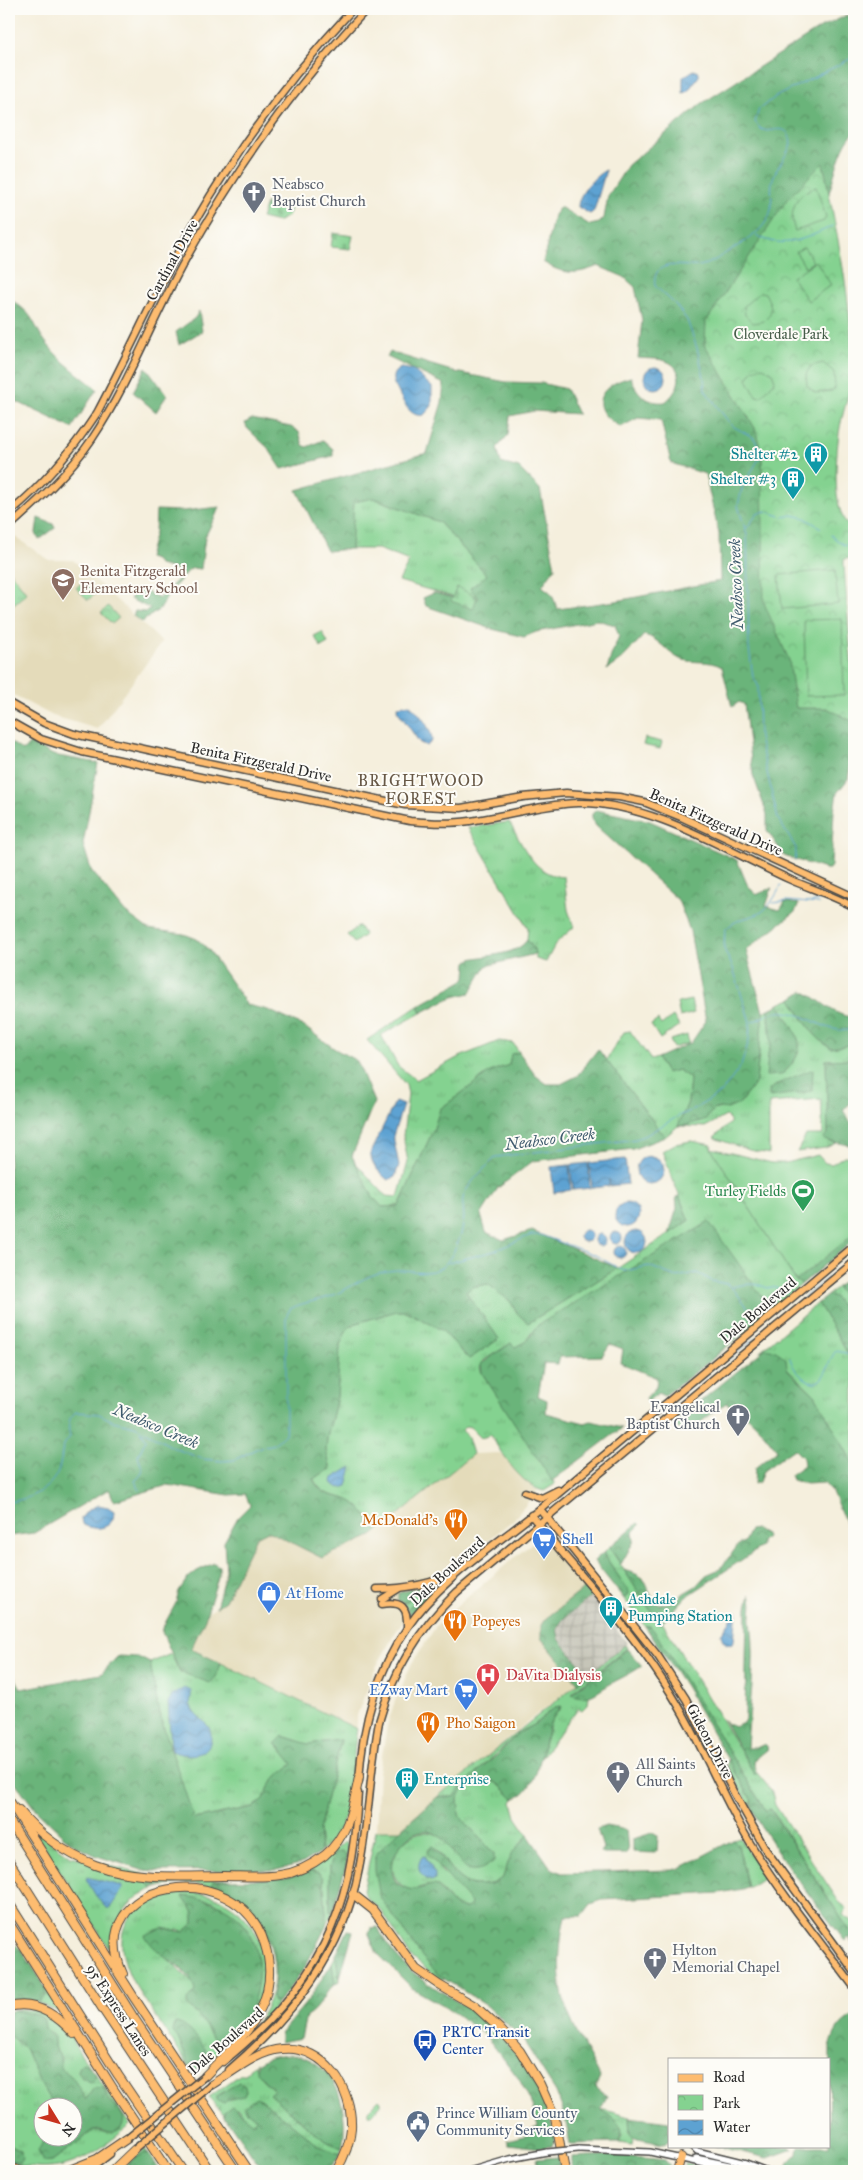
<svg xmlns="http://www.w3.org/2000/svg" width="863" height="2180" font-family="'IM FELL Great Primer',serif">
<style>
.built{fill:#e4dbba}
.industrial{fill:url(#industrial-grid)}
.grass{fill:url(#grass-tufts);stroke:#587e5e;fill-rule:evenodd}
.forest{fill:url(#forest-crowns);stroke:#4b7052}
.cemetery{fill:url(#cemetery-stones);stroke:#587e5e}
.park{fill:url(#park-crowns);stroke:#587e5e}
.pitch{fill:#84d290;stroke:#587e5e}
.water{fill:url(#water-waves);stroke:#44667e}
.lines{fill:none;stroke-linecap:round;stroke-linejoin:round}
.stream{stroke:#5da2d2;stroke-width:1}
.minor-casing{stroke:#494846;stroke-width:8}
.major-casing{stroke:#494846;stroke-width:9}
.highway-casing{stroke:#494846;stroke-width:10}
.minor{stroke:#fff;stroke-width:5}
.major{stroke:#fdbc70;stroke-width:6}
.highway{stroke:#fdbc70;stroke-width:8}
.minor-bridge-casing{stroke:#494846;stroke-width:8;stroke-linecap:butt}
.major-bridge-casing{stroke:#494846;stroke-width:9;stroke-linecap:butt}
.minor-bridge{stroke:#fff;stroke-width:5}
.major-bridge{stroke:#fdbc70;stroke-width:6}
.labels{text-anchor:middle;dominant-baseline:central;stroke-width:4;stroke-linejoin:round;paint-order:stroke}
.worship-label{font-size:15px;fill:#5b616d;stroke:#fdfcf7;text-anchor:start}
.street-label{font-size:15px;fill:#2b2b2b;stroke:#fdfcf7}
.park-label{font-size:15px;fill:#465d49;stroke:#fdfcf7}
.culture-label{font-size:15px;fill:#0d838f;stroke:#fdfcf7;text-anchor:end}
.education-label{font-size:15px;fill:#785e54;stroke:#fdfcf7;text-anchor:start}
.leisure-label{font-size:15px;fill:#27864d;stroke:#fdfcf7;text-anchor:end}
.food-label{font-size:15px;fill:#c56008;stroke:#fdfcf7;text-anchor:start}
.shop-label{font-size:15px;fill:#366cbe;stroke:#fdfcf7;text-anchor:start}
.health-label{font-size:15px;fill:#be3a42;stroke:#fdfcf7;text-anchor:start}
.transit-label{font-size:15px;fill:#164399;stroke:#fdfcf7;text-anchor:start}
.service-label{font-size:15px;fill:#4e5e75;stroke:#fdfcf7;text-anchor:start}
.water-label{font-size:16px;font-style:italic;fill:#3f5b6e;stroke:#fdfcf7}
.neighbourhood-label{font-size:16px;letter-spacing:1px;fill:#675846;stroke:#fdfcf7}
</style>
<defs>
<pattern id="industrial-grid" width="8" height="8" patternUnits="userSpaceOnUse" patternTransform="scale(1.25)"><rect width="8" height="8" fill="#c6c5b8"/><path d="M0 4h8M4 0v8" fill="none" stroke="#aaa99e"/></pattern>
<pattern id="grass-tufts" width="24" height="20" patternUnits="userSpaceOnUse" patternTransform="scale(1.25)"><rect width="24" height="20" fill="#84d290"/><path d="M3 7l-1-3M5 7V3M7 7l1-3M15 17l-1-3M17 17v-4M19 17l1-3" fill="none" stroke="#72b47c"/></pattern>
<pattern id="forest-crowns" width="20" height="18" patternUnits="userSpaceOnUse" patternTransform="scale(1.25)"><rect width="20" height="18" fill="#6bb47a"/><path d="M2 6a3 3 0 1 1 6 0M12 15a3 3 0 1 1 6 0" fill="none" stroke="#589364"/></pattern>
<pattern id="cemetery-stones" width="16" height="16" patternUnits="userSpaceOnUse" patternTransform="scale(1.25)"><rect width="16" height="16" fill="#84d290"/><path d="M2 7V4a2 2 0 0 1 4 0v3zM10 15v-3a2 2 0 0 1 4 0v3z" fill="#72b47c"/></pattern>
<pattern id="park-crowns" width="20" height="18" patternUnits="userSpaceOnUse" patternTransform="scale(1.25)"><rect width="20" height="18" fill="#84d290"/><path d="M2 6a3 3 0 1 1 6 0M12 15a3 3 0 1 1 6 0" fill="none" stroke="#72b47c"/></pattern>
<pattern id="water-waves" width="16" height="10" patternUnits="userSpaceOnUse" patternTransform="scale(1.25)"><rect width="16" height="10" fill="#5da2d2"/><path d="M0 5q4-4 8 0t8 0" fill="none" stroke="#4d84ab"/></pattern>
</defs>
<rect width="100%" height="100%" fill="#fdfcf7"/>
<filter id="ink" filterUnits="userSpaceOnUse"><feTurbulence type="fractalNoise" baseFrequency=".02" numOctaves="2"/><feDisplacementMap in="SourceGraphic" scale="10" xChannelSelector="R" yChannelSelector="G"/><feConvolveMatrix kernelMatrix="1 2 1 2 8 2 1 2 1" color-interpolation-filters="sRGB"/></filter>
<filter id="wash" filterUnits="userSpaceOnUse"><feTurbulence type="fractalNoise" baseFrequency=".0096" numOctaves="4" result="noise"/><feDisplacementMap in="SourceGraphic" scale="20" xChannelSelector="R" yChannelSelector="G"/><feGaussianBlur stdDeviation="1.12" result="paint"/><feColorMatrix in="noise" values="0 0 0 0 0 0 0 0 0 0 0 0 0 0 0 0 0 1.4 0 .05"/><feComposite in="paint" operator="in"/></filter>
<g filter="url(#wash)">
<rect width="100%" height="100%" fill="#f5efdd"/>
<g class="built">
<polygon points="15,537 49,560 73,560 162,642 98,729 53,716 9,693 9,541"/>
<polygon points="500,1453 534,1489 538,1490 514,1519 456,1567 398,1628 375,1669 357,1715 357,1729 191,1649 209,1611 225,1601 256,1537 268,1531 323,1557 372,1536 473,1454"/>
<polygon points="539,1537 547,1541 585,1588 545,1619 541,1638 578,1683 532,1718 400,1830 376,1830 379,1772 387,1726 395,1701 412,1663 435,1628 451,1611"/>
</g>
<polygon class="industrial" points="592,1596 627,1643 588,1675 559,1638 557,1628 563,1619"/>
<g class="grass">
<polygon points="373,498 439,522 487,575 479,598 473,603 399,581 409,561 378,549 351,549 353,502"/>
<polygon points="9,570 27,593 9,608"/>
<path d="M509,822C523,845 534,876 564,877L568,910L574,927L556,943L546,962L536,959L534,949L527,940L528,928L468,828Z"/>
<path d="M791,999C803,1018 812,1037 831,1048L854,1044V1059L826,1060L828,1133L825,1140L837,1143L825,1148L797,1152L806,1135H823L821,1099L769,1103V1154L749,1150L714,1138L730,1123V1120L726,1116L705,1127L678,1126L665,1137L606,1060L624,1032L630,1031L651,1060L657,1058L666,1073L678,1070L690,1078L688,1102L679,1125H687L706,1119L713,1110L739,1104L756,1082L763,1012L769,1009L771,1045L768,1053L781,1075C813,1047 796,1035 779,1004Z"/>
<polygon points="418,1006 421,1013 381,1035 398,1066 416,1080 457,1058 499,1041 513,1043 519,1052 511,1055 509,1065 490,1072 440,1109 434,1128 399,1206 382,1207 373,1197 353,1160 386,1196 398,1197 408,1162 403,1136 408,1094 406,1085 367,1040"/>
<path d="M691,1141L712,1145L711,1148L796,1281L802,1284L710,1361L767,1305L531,1333L527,1341L515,1347L511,1343L483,1361L480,1368L482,1373L555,1484L544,1491C523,1487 501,1454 491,1435L481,1438L470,1427L466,1426L462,1430L468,1438L473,1454L378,1531C371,1522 364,1511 355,1504C340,1492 325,1502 313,1478L331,1469L326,1451L327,1438L337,1397L340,1345L347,1329L354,1324L396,1311H406L442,1330L469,1359L499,1339L466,1292L472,1287L488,1284L510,1301L518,1314L528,1323L618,1268L689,1221L662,1151L675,1144Z"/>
<polygon points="838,1286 838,1289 854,1308 854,1322 834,1297 828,1295"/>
<polygon points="818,1303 854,1364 854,1465 815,1395 766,1348 760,1351"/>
<polygon points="609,1547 660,1625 662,1622 755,1775 757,1773 771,1790 775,1805 839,1902 847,1908 843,1915 854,1922 854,1938 771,1809 766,1811 650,1626 645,1626 624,1599 629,1592 603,1553"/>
<polygon points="432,1585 407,1609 403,1603 408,1601 413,1589"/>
<path d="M625,1645L627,1648L571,1693L578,1696H589L588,1704L582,1710L578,1708L540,1759L551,1721L561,1707H555L534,1725L518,1733L467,1782C494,1776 496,1782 514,1799L512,1802L516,1817L528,1835L511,1855L503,1877C496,1883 489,1885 480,1885C457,1887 447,1861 434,1846L428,1849L442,1872L451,1879L471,1903L470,1907C452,1913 447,1893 438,1887C431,1882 418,1889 410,1890C365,1871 418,1805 447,1844L494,1854L459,1815L458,1799L463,1788L459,1789L455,1797H437Z"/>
<path d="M171,1654L180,1673L216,1677L221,1663L357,1729C349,1777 360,1815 321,1852L319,1830L341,1740L308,1744L276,1743L294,1764L277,1776L269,1787L263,1801L253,1807L193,1819L159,1713L150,1663Z"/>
<polygon points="728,1760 752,1801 750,1804 753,1813 727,1765"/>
<path d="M32,1828L71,1856L158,1878L152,1888L166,1883L165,1879H228L213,1885C262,1904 285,1946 272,1997L274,2002L278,2003L262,2022L249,2033C260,2018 270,2004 273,1986C283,1924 224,1870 164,1886C150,1889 137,1895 128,1906C121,1914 116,1927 114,1937C112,1942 113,1948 111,1952Z"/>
<polygon points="376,1830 400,1830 375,1857 380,1897 420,1954 444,1980 439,1979 411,1957 381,1910 368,1899 363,1891"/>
<polygon points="740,1838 765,1876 748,1888 738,1845 733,1840"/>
<path d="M344,1842L347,1844V1862L345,1854L341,1852L335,1853L330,1866V1911H333L327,1925L323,1878L319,1873L311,1871L279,1879C312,1871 319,1861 344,1842Z"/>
<path d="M190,1892C248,1895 283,1955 257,2008C243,2036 217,2054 193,2073L133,1982C105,1927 132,1895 190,1892ZM183,1896L213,1901L242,1921L247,2014L230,2037L199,2016L188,2006L195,1991L194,1984L147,1939L178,1929L184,1932L194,1923V1912ZM189,2031L206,2051L202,2064L190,2067L178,2038Z"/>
<polygon points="336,1955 339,1981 335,1984 332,1963"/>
<polygon points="44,1985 61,2013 35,2002 40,2001 46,1996"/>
<path d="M21,2009L38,2011L50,2016L71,2034L74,2044L91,2068L85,2063L80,2065L79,2071L82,2078L92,2083L96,2074L130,2125C93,2157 60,2180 9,2162V2159L15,2162L21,2151L9,2145V2035L25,2048L40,2083L53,2105L54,2107L42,2108V2138H45L42,2141L47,2161H52L94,2130L107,2133L120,2130C131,2110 108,2108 105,2089L89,2095L86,2099L72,2078L59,2066L61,2058L54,2047L52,2034L45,2029L44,2021L38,2015L13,2010Z"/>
<path d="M258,2062L255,2067L262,2079L274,2090L269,2094L325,2141L342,2148L340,2154L319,2146L261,2099L249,2113L256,2118L254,2123L248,2120L238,2109L224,2112V2116L209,2097L241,2074H246L251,2066ZM239,2082L246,2091L245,2094L228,2100L227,2090Z"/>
<polygon points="379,2099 381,2101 381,2104 372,2114 368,2114 368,2110"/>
<polygon points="601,2109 629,2117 630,2134 633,2138 632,2145 619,2143 622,2136 618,2123"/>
<polygon points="145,2149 147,2152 129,2162 128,2171 118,2171"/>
<polygon points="685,2163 724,2171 683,2171"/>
</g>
<g class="forest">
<path d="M854,12V133C841,143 834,178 829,193L823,163L788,198L706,322L705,345L755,428L762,455L765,603L789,660L796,708H827L854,722V740L848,779L837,793L834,811L831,866L829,869H825L784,856L767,830V814L753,775L744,704L739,702L732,707L722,667C708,659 694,664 680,659C667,653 659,638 644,635L622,659L607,670L611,656L619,636L615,625L597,620L536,632L524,637L492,629L426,606L423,598L434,593L473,603L479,598L470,588L487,575L439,522L373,498L354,502L351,549L327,551L297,490L427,453L442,402L444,384L387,357L390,352L455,372L506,382L541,383L566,389L578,414L534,411L510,416L508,435L497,448L501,463L519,468L540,489L555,568L542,586L551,593L558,609L616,601L720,581L719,534L705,474L671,463L661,420L638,418L621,427C586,409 598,385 631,377C636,393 647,404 665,402C679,392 687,369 666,361C657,358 646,359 638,358L642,320L635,287L624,277L598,266C577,275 563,275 543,262L554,215L560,207L590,225L599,223L604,218L608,196L628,165L701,104L822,27Z"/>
<path d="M9,299C37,315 31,324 48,345C62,363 80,375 97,389L72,428L9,398Z"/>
<polygon points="199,311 202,331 179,345 176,332 195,318"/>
<polygon points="146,367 167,395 156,412 133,392"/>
<polygon points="252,419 291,427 299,432 303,445 307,447 323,440 333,449 333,456 282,469 268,448 247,428 245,423"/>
<polygon points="220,507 205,537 201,569 193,568 189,570 169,593 161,608 142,622 133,616 135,611 145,612 151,609 130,599 139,588 159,598 181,577 175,569 159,565 155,560 148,558 155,532 156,510 183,511"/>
<polygon points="38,518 53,524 55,528 39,540 36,533"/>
<path d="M9,741L23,751L30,743L53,755L98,763L83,844L91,870L125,912L148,929L184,934L197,939L209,950L247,1005L268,1010L303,1026L335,1049L357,1061L374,1102L352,1156L373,1197L382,1207L399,1206L434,1128L440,1109L490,1072L509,1065L511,1054L519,1052L535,1075L547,1084H561L577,1076L598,1049L665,1137L633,1149L533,1161L498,1188L481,1215L486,1232L503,1240L532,1231L618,1268L528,1323L518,1314L510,1301L488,1284L472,1287L466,1292L499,1339L469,1359L442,1330L406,1311H396L354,1324L347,1329L340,1345L337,1397L327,1438L326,1451L331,1469L313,1479C325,1502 340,1492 355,1504C364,1511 371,1522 378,1531L372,1536L322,1558L268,1531L256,1537L225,1601L216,1607L226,1571L224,1542L238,1517L250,1505L245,1494L229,1495L168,1485L114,1501L109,1489L34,1533L9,1536Z"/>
<polygon points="596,810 650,821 737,860 747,884 756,895 772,888 766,906 780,910 785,902 799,904 795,912 746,950 763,1012 756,1082 739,1104 728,1109 719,1108 713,1110 706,1119 687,1125 678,1126 688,1102 690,1078 678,1070 666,1073 657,1058 691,1043 706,1021 690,931 678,900 596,826 592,819 592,814"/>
<path d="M527,940L534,949L535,954L486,966L470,993L450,998L421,1013L418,1006L464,980L466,977L467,962L471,959C488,955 517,955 527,940Z"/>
<path d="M803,991C821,999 834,1017 854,1017V1044L831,1048C812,1037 803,1018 791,999Z"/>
<path d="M779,1004C796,1035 813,1047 781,1075L766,1076L768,1053L771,1045L769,1009Z"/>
<polygon points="854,1059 854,1100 843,1110 854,1127 854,1146 824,1140 824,1137 828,1133 826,1060"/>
<path d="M813,1069L812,1091L770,1097L769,1090C780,1081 800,1075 813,1069Z"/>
<polygon points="679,1196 689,1221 669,1234 677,1208 676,1197"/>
<polygon points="709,1222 768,1305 710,1361 664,1396 658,1393 647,1402 646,1398 656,1387 657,1378 621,1363 623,1349 610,1344 602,1356 560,1357 558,1364 544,1363 538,1396 547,1400 546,1413 585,1423 591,1421 622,1428 552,1481 482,1373 481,1364 511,1343 515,1347 527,1341 538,1325"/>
<polygon points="854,1234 854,1240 802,1284 796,1281 787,1267 808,1271"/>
<polygon points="854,1273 854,1308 838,1289 838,1286"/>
<polygon points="828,1295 834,1297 854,1322 854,1364 818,1303"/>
<path d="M766,1348C774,1349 780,1353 786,1359L787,1369L815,1395L854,1465V1542L832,1492L824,1483L806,1484L792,1480L790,1475L804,1465L803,1458L794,1449L763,1471L759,1482L754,1484L755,1468L777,1450C762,1431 749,1413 726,1403L694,1427L679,1429L675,1426L681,1417Z"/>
<polygon points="638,1523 640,1525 633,1532 634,1541 621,1564 609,1547"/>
<path d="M756,1529L765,1534L766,1537L761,1542V1547L686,1597L660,1625L624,1570L636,1574L643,1578C648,1589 650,1597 660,1605L676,1600L684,1593L696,1586L706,1575L720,1569L739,1544L744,1542L750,1530Z"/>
<polygon points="603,1553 629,1592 624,1599 594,1561"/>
<polygon points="214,1563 219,1566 219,1574 205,1619 191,1649 221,1663 216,1677 210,1683 180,1672 162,1632 164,1625 176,1603 179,1591 187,1579 197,1571"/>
<polygon points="432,1585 434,1589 410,1615 407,1609"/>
<polygon points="585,1588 592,1596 563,1619 557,1628 559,1639 588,1675 578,1683 541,1638 541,1625 545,1619"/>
<path d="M413,1589C413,1596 410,1600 403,1603L398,1601V1593Z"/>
<path d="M750,1595C754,1605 750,1612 751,1622C757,1664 749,1706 747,1748H756L765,1744L767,1749C757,1758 750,1759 757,1773L755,1775L723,1719L727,1724L735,1727L743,1723L745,1719L747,1607Z"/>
<path d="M645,1626H650L655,1632L766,1811L770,1809L854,1938V1946L848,1937L845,1941C831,1923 745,1816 752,1801L685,1686Z"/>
<path d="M627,1649L642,1666C631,1674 618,1679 607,1686C594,1694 588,1701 571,1694Z"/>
<polygon points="118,1656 138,1657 150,1663 159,1713 194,1819 253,1807 263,1801 269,1787 277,1776 293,1764 276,1743 283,1736 308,1744 341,1740 319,1830 321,1852 303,1863 277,1870 156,1871 142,1870 97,1856 76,1846 63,1836 35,1809 9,1774 9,1665 21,1689 101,1674"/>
<path d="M561,1706C558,1712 553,1717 550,1723C541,1747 540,1789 514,1799C494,1780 495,1776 466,1782L497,1755L518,1733L534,1725L555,1707Z"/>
<path d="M464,1787L458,1799L459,1815L494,1854V1861C454,1894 456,1827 422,1831C397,1834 376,1881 409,1889C418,1891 426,1885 435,1885C446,1892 452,1913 470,1907L471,1903L427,1853L431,1847L433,1846C447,1861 457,1887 480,1885C489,1885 496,1883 503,1877L511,1855L528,1835L551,1868L562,1873L673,1870L680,1868L733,1840L738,1845L748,1888L719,1893L602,1900L591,1904L582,1916H565C560,1940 557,1968 562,1992C567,2020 588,2052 600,2077L595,2087L607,2096L601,2109L618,2123L622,2131L619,2143L570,2144L564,2113L556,2092L521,2037L487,2006L438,1975L420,1954L380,1897L375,1870V1857L377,1853L400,1830L437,1797H455L459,1789Z"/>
<polygon points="606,1826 626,1830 628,1851 625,1854 602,1854 600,1852 603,1848 597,1829"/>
<polygon points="652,1833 658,1836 657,1851 655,1853 633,1852 633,1839"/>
<polygon points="341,1852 345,1854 347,1862 333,1911 330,1912 330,1866 335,1853"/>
<path d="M311,1871L319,1873L323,1878L327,1925L304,1969L278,2003L274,2002L272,1997C281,1961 271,1919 238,1898C230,1892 219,1889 211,1884L213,1881C247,1878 279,1882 311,1871Z"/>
<polygon points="150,1879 165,1879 166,1883 152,1888 148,1885"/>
<path d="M182,1896C301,1904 256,2048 214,2039L212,2037L199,2016L188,2006V2001L195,1991C191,1966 155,1957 145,1935L162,1928L184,1932L194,1923V1912Z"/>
<path d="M378,1927C398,1971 430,1983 467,2008C506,2035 534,2072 549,2117C552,2125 558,2138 552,2146L541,2148L509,2144L507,2140L532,2134L533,2128L538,2126L530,2100L519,2079L486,2036L449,2009L412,1988L377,1953L368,1932L371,1928Z"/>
<polygon points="348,1930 353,1931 339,1981 336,1955"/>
<polygon points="9,1940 22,1950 44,1985 46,1996 40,2002 20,2001 9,2003"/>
<path d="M332,1963L335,1984C323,1994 319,2009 306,2016L301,2038L280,2042V2034L309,1999Z"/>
<path d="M13,2010L38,2015L44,2019L45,2029L54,2037V2047L60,2056L61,2068L72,2077L86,2099L94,2088L103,2087C105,2091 106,2096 109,2101C115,2109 128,2114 122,2126C120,2130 118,2132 113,2133C106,2134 101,2129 94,2130L52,2161L43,2162L38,2151L45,2138H72V2108L54,2107L40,2083L25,2048L9,2035V2012Z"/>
<path d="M854,2015V2171H796L787,2168L789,2163L798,2154L799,2146H829L830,2048C834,2032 839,2023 854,2015Z"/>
<path d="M175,2023C187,2023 205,2045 207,2056L202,2064L190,2067L178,2038L173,2032Z"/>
<path d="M291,2054C337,2060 350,2109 342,2148L325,2141L269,2094L274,2090L256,2072C255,2056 280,2055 291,2054Z"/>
<polygon points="85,2063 96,2074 92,2083 82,2078 78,2071 81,2064"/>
<polygon points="239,2082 245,2085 246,2091 244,2096 228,2100 224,2103 217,2100 217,2096"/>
<polygon points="256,2097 261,2099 319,2146 340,2154 329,2171 271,2171 256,2161 224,2116 224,2112 232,2106 254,2123 256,2118 246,2111 244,2106"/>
<polygon points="629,2117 669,2122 669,2142 663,2144 633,2138 630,2134"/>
<polygon points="9,2145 21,2151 22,2159 19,2163 9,2159"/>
<polygon points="715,2146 782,2146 793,2149 768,2158"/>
<polygon points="147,2152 161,2171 128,2171 129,2162"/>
<polygon points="612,2155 665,2160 671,2167 670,2171 572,2171 572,2157"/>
<polygon points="558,2157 560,2171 539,2171 536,2159"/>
</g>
<g class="cemetery">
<polygon points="267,201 291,206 288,216 278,222 261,218"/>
<polygon points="333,233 353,236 350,249 331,247"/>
<polygon points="457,587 477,597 473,609 451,601"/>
</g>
<g class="park">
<path d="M823,163C833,215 845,268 850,321C851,338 854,357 852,374C850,394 842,413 839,433C836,457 830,518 854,530V558L844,559V566L854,697V722L827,708H796L789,660L764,603L762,455L755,428L705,345L706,322L788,198Z"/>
<polygon points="83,581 95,594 88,600 76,588"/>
<polygon points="108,606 119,618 112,624 101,613"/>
<polygon points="322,632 328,643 321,647 314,636"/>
<polygon points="645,738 662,742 660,749 643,745"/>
<polygon points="359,926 365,935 354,943 347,935"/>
<polygon points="691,1000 694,1013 680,1017 677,1003"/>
</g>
<g class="pitch">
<path d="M816,187L826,217L824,221L795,231C788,212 795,193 816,187Z"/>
<polygon points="804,247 813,262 805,267 796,252"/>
<polygon points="816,261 831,285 808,301 792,277"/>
<path d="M760,292L765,293C771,305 775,311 764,321L753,323L745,315L744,306Z"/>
<polygon points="823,363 834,372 835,388 832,391 815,393 807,385 806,374 811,366"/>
<polygon points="763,367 772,372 775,381 761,397 756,396 747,379 753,370"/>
<polygon points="835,570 838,604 782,609 779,575"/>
<polygon points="842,619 844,695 806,696 804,620"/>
<polygon points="673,1016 679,1026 660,1039 651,1025 658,1020 661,1025"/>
<polygon points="687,1035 689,1043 673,1048 670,1040"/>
<polygon points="711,1148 772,1163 785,1163 818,1155 825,1163 832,1164 844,1156 854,1157 854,1234 796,1281"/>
</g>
<g class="water">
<polygon points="694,70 699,72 699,76 687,92 683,93 683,77"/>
<path d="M606,170L594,211L590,214L578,207C578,194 594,176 606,170Z"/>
<circle cx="655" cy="378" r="11"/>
<path d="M401,368L413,370L432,387V406L424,415C408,419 401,396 394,384C391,376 394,371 401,368Z"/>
<path d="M409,704C417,710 433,730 432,741L427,746L420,743L397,710L398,706Z"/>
<path d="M395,1102L403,1105L393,1136L399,1165L395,1177L388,1180C379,1173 369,1162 371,1151Z"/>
<circle cx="650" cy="1170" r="14"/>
<polygon points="625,1159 628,1184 610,1186 609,1179 609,1186 592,1188 589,1163"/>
<polygon points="588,1163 590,1188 573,1190 570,1165"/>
<polygon points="569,1165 571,1190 554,1193 551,1167"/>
<circle cx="627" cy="1215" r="12"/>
<circle cx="585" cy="1236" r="6"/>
<circle cx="636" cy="1242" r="11"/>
<circle cx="616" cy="1238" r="6"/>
<circle cx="600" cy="1240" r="6"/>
<circle cx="620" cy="1252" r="6"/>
<path d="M352,1467L347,1486C341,1490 335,1487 332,1482L333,1478Z"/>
<path d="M98,1505L108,1507L114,1511C115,1529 95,1532 82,1524L81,1518L88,1510Z"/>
<path d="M737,1611L734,1640L733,1644C726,1646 722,1641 721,1634Z"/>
<path d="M185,1688L191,1691C192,1696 189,1701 191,1706C194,1719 210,1721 211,1734C213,1757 186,1758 172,1751L171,1747L168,1702L173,1695Z"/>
<path d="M425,1856L435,1874V1879L432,1881C420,1878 415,1867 422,1857Z"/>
<polygon points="87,1877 122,1886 122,1890 110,1908 108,1909 96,1896 86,1879"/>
</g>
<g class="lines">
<g class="stream">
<path d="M756,235C784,251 806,238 833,226"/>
<polyline points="746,529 757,514 765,511 783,517 793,515 805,518 821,528"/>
<polyline points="831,535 842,544 854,546"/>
<path d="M795,860L796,848L778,819L759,738L758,685L753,677L749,648L747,535L738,506L742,488L760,457V448L753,437L734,427L728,421L705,390L704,377L697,348L687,320L675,304L655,286C651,256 686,268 699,266C705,265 714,261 720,257C738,244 766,234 771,209C773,200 770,190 772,182C775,168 786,158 791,144C789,126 781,129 767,131L761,129L755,122L759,109L777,96L854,57"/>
<polyline points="813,902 822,899 847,908"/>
<polyline points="773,903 787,901 819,904"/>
<path d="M752,1022C760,1019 768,1013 777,1012C806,1009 826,1037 854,1029"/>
<polyline points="448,1263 494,1251 531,1235 541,1235 595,1255 624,1271 649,1266 676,1277 697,1273 712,1281 727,1284 735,1291 748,1308"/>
<path d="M732,1287C744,1284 756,1282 767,1288L772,1287L788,1292"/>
<path d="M790,1358C792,1366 797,1373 803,1377C826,1395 826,1361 836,1351L846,1353L854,1361"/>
<polyline points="725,1359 731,1358 837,1270"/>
<path d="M140,1490L135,1481C147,1469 142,1471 138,1456L146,1439L141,1431"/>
<path d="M9,1502C30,1499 54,1489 60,1465C63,1453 60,1447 70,1437C68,1428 67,1418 76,1412L99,1414L113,1421L135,1426L176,1449L203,1459L222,1461L234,1460L260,1447L274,1444L285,1434L286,1423V1317L290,1309C304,1301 322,1301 336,1294C359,1283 369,1272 396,1270C412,1269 434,1278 446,1263C456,1251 463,1233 464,1217C464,1211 462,1204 463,1198C466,1185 486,1167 496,1157L636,1139L648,1134L680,1115L691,1111L722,1092L741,1066L749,1040L750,1022L733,968L724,949L725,930C735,919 745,919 758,914C770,908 775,896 781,886"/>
<polyline points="455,2171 457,2171"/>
</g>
</g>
</g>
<g filter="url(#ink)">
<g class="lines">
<g class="minor-casing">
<g id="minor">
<polyline points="692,2146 697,2151 746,2163 767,2171"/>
<polyline points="579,2149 650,2152 737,2171"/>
<polyline points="696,2158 758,2171"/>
<polyline points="469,2171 510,2159 547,2152"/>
</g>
</g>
<g class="major-casing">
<g id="major">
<path d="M9,513C44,484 72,451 97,413C130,351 158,286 193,225C238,147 292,74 353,9"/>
<path d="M9,527C39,500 69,473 92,439C129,384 152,320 184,262C235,170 295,85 367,9"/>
<polyline points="9,703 44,723 74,734 405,805 461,808 523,797 566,793 619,797 644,802 681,817 854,897"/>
<path d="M9,721L41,739L82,752L410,821C430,823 450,824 470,821C507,816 542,804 579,803C651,802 727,851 791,880C812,889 834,896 854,907"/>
<polyline points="525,1492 542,1498 558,1490"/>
<polyline points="540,1509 658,1656 686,1699 734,1793 766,1850 854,1971"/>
<path d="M531,1515C576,1571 626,1623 665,1684C698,1734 719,1791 750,1843C781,1894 819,1940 854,1987"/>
<path d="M377,1589C405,1589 432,1584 457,1572"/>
<polyline points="382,1599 398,1589"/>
<path d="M382,1604C402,1601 408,1607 407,1627"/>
<path d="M359,1781C362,1726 375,1674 407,1628C440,1579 496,1545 541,1508C646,1421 750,1333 854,1246"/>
<path d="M223,2062C318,1985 352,1915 358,1793"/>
<path d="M229,2070C293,2015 343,1954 359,1869C369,1820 370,1770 379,1722C393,1670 419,1629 457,1592L854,1262"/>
<polyline points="88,2171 110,2154"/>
</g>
</g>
<g class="highway-casing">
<g id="highway">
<polyline points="9,1800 133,1996 249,2171"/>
<path d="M19,1810C39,1835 65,1853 95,1865C135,1880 182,1876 223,1876C242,1876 262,1878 280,1875C296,1873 312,1865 325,1855C349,1835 353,1806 359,1777"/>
<polyline points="9,1820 132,2015 236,2171"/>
<polyline points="9,1861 104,2011 210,2171"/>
<polyline points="353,1894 373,1910 416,1969 439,1985 475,2006 500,2029 520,2051 540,2084 555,2118 565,2171"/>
<polyline points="9,1903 118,2075 183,2171"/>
<polyline points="9,1923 114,2090 168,2171"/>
<path d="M123,1974C80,1880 238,1852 265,1945C272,1967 270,1991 259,2012C246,2037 224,2056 205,2076"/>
<path d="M9,2007C35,2000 57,2015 74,2034"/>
<path d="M211,2085C233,2072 256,2051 282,2049C325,2045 353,2090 351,2128C350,2144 344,2158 336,2171"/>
<polyline points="9,2167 21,2171"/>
<polyline points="67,2171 97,2159 128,2138"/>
<polyline points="112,2171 135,2149"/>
<polyline points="677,2171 681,2157"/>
</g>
</g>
<use href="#minor" class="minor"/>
<use href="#major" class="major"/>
<use href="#highway" class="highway"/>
<g class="minor-bridge-casing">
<polyline id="minor-bridge" points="547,2152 579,2149"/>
</g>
<g class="major-bridge-casing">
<g id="major-bridge">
<polyline points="128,2138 205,2076"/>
<polyline points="135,2149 211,2085"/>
</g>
</g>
<use href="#minor-bridge" class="minor-bridge"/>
<use href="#major-bridge" class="major-bridge"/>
</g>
</g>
<defs>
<g id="church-pin" transform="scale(1.25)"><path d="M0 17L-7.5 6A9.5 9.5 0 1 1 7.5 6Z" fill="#6b7280" stroke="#fdfcf7"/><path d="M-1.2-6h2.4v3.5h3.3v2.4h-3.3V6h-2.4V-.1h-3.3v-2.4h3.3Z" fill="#fff"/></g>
<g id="building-pin" transform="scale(1.25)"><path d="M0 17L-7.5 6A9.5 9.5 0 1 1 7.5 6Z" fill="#0f9aa8" stroke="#fdfcf7"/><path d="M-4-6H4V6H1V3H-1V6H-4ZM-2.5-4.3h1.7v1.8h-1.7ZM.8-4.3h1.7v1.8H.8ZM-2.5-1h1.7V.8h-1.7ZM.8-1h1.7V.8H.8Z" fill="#fff"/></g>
<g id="school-pin" transform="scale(1.25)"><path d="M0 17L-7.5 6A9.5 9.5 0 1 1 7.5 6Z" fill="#8d6e63" stroke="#fdfcf7"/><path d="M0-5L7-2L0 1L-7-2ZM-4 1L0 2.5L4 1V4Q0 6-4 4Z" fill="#fff"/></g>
<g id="stadium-pin" transform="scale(1.25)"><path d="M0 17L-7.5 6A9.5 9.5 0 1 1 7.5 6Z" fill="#2e9e5b" stroke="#fdfcf7"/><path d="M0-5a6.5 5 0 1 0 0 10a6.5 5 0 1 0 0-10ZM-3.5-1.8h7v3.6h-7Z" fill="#fff"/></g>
<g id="restaurant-pin" transform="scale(1.25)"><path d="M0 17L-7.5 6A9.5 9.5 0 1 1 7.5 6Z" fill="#e8710a" stroke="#fdfcf7"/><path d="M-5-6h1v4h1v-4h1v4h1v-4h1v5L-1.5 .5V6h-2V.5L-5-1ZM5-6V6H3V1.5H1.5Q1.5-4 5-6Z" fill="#fff"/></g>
<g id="supermarket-pin" transform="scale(1.25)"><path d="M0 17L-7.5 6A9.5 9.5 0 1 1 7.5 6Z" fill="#3f7fe0" stroke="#fdfcf7"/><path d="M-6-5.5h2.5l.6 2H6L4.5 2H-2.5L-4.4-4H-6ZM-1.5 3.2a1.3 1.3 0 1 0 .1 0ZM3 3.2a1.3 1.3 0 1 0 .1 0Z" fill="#fff"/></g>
<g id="shop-pin" transform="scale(1.25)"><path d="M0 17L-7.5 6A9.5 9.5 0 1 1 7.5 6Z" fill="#3f7fe0" stroke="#fdfcf7"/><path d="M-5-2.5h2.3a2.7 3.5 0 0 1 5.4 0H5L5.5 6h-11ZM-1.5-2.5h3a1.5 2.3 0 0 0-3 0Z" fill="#fff"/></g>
<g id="hospital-pin" transform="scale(1.25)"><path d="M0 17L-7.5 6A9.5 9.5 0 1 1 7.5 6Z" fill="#e0444e" stroke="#fdfcf7"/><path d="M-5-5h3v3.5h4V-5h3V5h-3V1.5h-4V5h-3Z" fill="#fff"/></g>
<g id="bus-pin" transform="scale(1.25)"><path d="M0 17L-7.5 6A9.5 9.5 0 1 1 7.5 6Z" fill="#1a4fb4" stroke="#fdfcf7"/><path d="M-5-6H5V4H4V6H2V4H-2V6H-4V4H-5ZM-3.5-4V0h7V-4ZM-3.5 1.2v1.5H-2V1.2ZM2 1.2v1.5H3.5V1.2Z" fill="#fff"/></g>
<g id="civic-pin" transform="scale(1.25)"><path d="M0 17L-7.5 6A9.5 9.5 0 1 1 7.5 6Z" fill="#5c6f8a" stroke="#fdfcf7"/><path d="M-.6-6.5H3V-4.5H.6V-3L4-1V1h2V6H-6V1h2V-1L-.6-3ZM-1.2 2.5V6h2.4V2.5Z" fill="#fff"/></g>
</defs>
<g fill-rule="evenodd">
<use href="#church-pin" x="254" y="193"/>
<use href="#building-pin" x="816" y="454"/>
<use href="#building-pin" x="793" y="479"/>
<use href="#school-pin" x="63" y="580"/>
<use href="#stadium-pin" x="803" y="1191"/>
<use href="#church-pin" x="738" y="1416"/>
<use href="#restaurant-pin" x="456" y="1520"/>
<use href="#supermarket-pin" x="544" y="1539"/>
<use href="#shop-pin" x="269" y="1593"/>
<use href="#building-pin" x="611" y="1608"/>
<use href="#restaurant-pin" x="455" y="1621"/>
<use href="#hospital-pin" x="488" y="1675"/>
<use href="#supermarket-pin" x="466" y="1690"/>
<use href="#restaurant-pin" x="428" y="1723"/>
<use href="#church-pin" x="618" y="1773"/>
<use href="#building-pin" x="407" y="1779"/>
<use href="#church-pin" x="655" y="1959"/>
<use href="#bus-pin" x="425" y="2041"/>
<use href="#civic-pin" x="418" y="2122"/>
</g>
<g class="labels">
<g class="worship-label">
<text x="272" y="184">Neabsco<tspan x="272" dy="17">Baptist Church</tspan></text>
<text x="720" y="1407" text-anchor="end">Evangelical<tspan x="720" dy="17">Baptist Church</tspan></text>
<text x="636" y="1764">All Saints<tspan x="636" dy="17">Church</tspan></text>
<text x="672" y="1950">Hylton<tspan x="672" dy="17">Memorial Chapel</tspan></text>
</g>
<g class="street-label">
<text transform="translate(172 260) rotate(-61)">Cardinal Drive</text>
<text transform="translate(261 762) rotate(12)">Benita Fitzgerald Drive</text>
<text transform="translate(716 822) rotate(24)">Benita Fitzgerald Drive</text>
<text transform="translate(758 1310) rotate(-40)">Dale Boulevard</text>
<text transform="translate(447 1571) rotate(-42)">Dale Boulevard</text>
<text transform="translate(710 1741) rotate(62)">Gideon Drive</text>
<text transform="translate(119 2010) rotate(57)">95 Express Lanes</text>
<text transform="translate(226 2041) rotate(-41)">Dale Boulevard</text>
</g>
<g class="park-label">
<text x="781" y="334">Cloverdale Park</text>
</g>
<g class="culture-label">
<text x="798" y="454">Shelter #2</text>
<text x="776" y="479">Shelter #3</text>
<text x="628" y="1599" text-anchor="start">Ashdale<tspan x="628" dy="17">Pumping Station</tspan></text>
<text x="424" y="1779" text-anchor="start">Enterprise</text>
</g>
<g class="education-label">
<text x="80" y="571">Benita Fitzgerald<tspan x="80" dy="17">Elementary School</tspan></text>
</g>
<g class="leisure-label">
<text x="786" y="1191">Turley Fields</text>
</g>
<g class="food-label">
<text x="438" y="1520" text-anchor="end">McDonald's</text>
<text x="472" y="1621">Popeyes</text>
<text x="446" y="1723">Pho Saigon</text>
</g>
<g class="shop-label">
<text x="562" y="1539">Shell</text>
<text x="286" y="1593">At Home</text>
<text x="448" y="1690" text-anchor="end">EZway Mart</text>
</g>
<g class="health-label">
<text x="506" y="1675">DaVita Dialysis</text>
</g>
<g class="transit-label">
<text x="442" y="2032">PRTC Transit<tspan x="442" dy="17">Center</tspan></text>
</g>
<g class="service-label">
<text x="436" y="2113">Prince William County<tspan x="436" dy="17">Community Services</tspan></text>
</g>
<g class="water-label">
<text transform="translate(736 584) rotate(-92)">Neabsco Creek</text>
<text transform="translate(550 1139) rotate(-7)">Neabsco Creek</text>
<text transform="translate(156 1426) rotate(23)">Neabsco Creek</text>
</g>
<g class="neighbourhood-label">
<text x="421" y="780">BRIGHTWOOD<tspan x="421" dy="18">FOREST</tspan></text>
</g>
</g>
<rect width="863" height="2180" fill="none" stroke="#fdfcf7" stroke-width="30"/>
<rect x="668" y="2058" width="162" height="90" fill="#fdfcf7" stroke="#a9a8a5"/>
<rect x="678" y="2074" width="25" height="8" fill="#fdbc70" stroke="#a9a8a5"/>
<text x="713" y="2082" font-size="15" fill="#2b2b2b">Road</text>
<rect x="678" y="2095" width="25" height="15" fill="url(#park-crowns)" stroke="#a9a8a5"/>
<text x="713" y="2108" font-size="15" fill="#2b2b2b">Park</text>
<rect x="678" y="2120" width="25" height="15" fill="url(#water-waves)" stroke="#a9a8a5"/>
<text x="713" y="2132" font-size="15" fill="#2b2b2b">Water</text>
<g transform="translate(58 2122) rotate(127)"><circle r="24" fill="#fdfcf7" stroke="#a9a8a5"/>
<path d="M0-4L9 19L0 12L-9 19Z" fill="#c8321e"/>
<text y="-8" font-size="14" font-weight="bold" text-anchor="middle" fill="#2b2b2b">N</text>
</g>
</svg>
